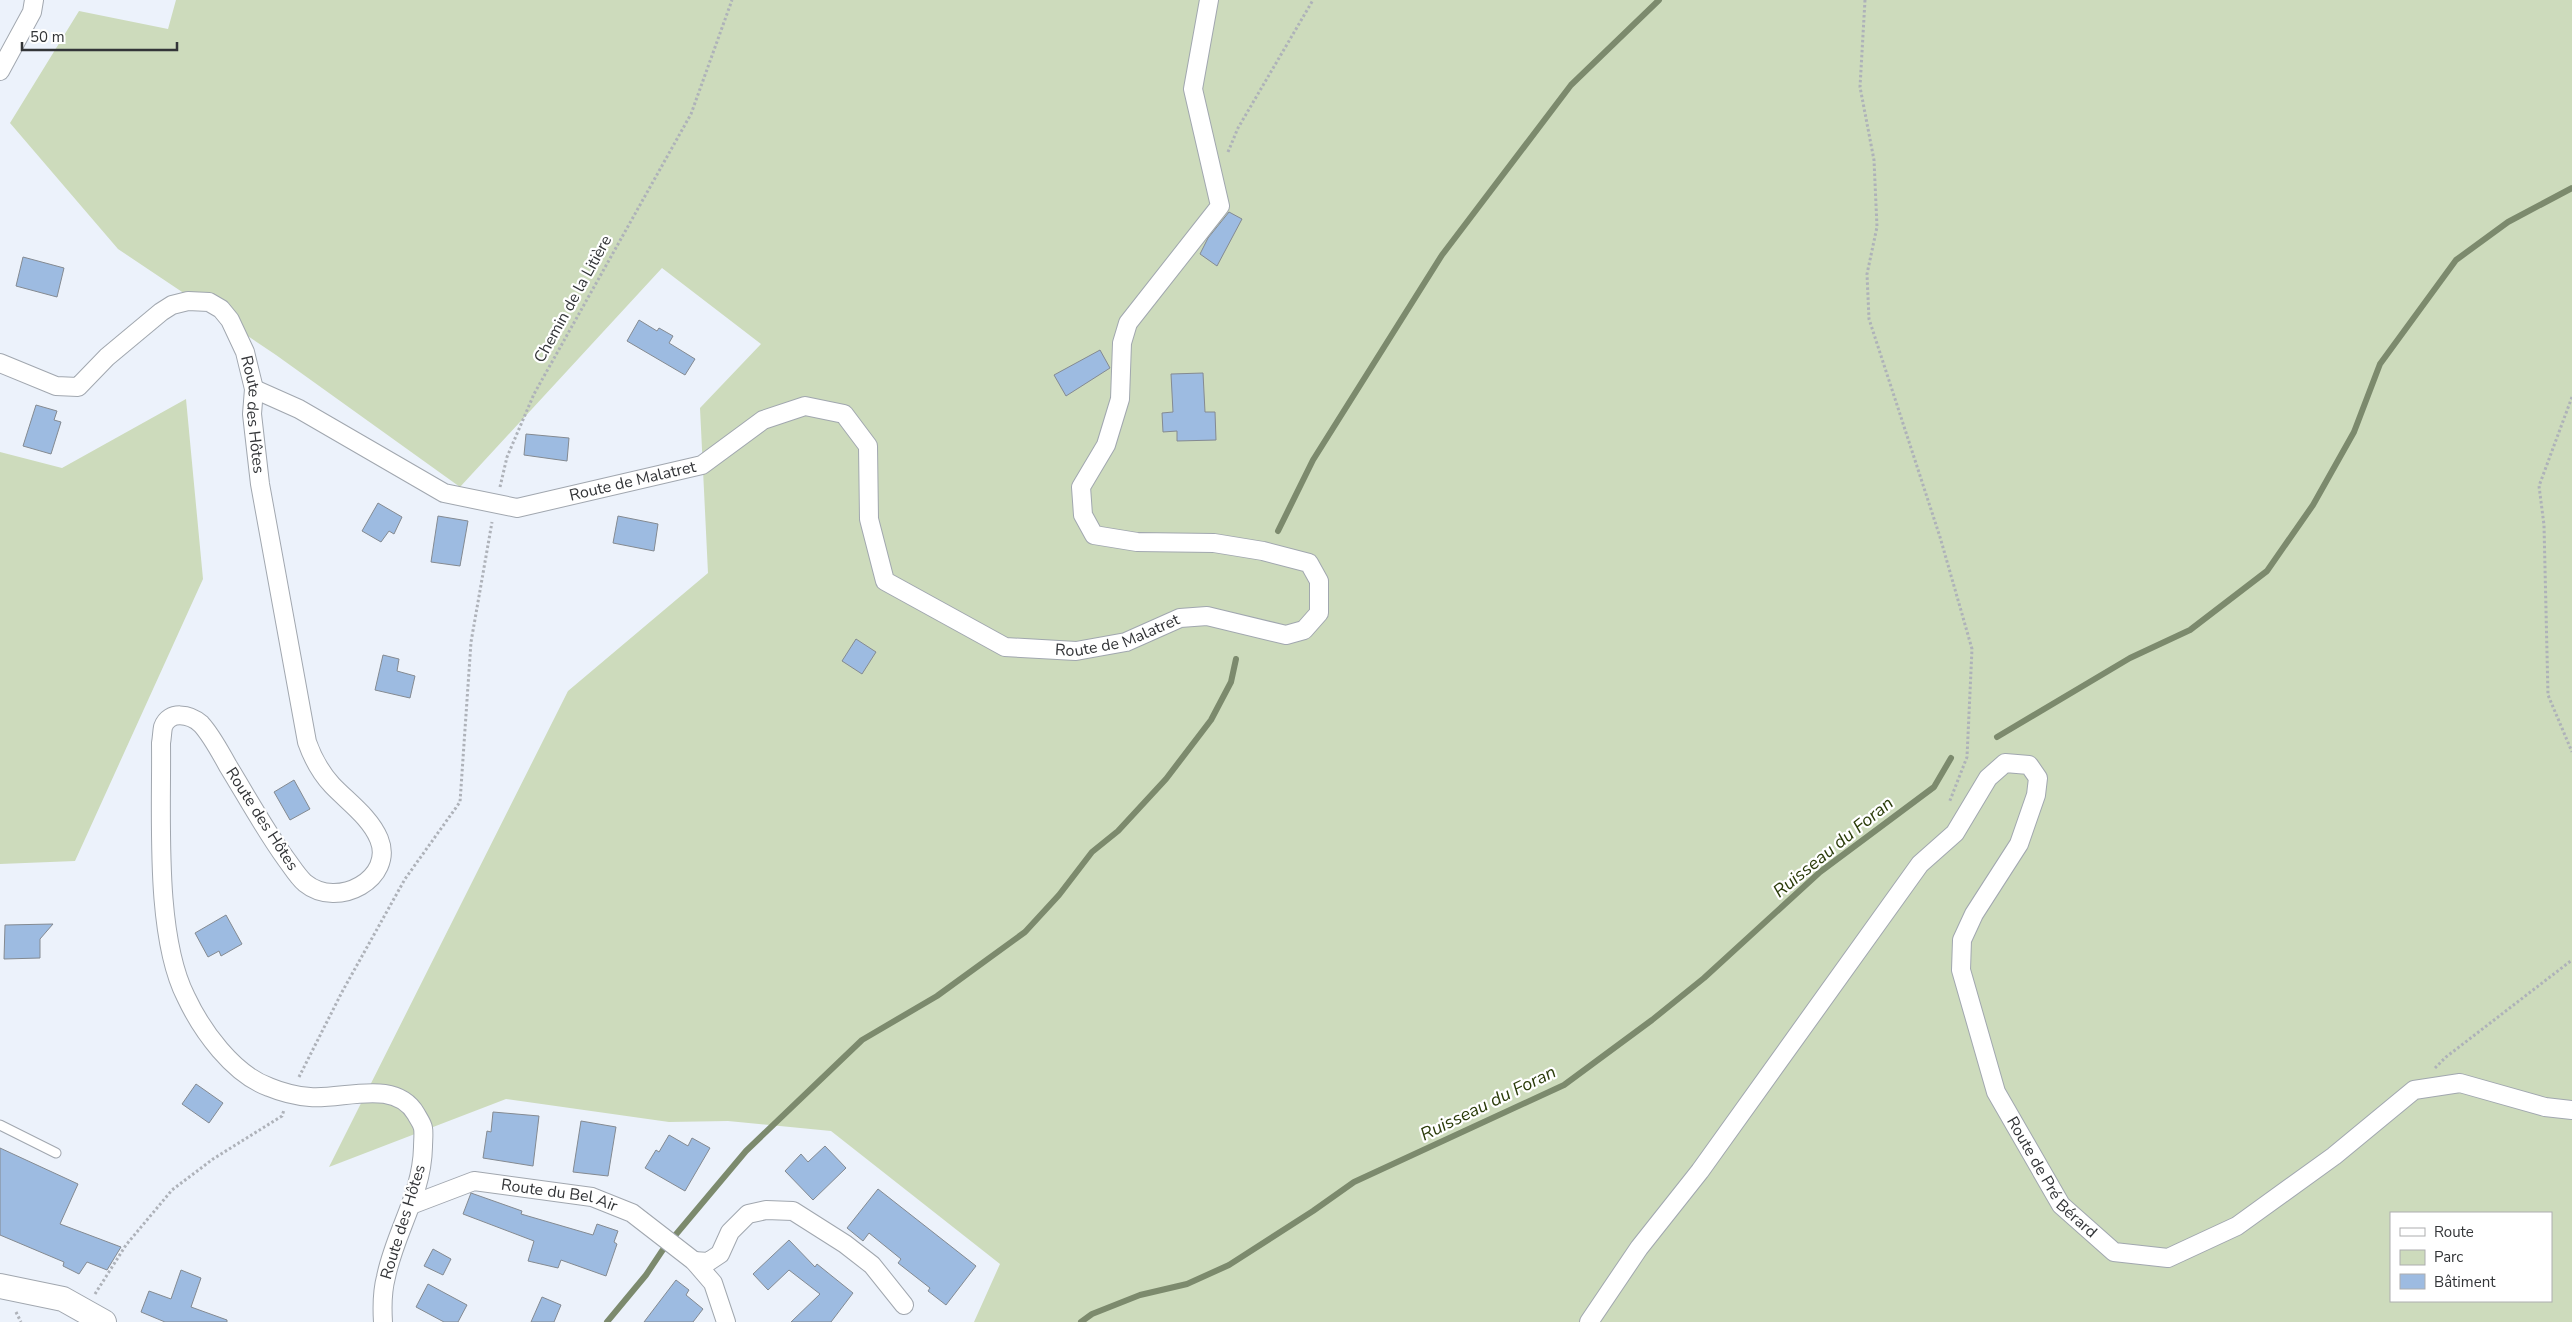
<svg xmlns="http://www.w3.org/2000/svg" width="2572" height="1322" font-family="'Nunito Sans',sans-serif">
<style>
.green{fill:#cddbbc;fill-rule:evenodd}
.lines{fill:none;stroke-linecap:round;stroke-linejoin:round}
.stream{stroke:#7c8a6d;stroke-width:6}
.building{fill:#9dbbe1;stroke:#848a91}
.lane-casing{stroke:#a1a7af;stroke-width:11}
.street-casing{stroke:#a1a7af;stroke-width:20}
.secondary-casing{stroke:#a1a7af;stroke-width:26}
.path{stroke:#aeb2b9;stroke-width:3;stroke-dasharray:2.5 2.5;stroke-linecap:butt}
.lane{stroke:#fff;stroke-width:9}
.street{stroke:#fff;stroke-width:18}
.secondary{stroke:#fff;stroke-width:24}
.labels{text-anchor:middle;dominant-baseline:central;stroke-width:4.5;stroke-linejoin:round;paint-order:stroke}
.street-label{font-size:16px;fill:#333538;stroke:#fff}
.water-label{font-size:18px;font-style:italic;fill:#2b3c0a;stroke:#fff}
</style>
<rect width="100%" height="100%" fill="#ecf2fb"/>
<g class="green">
<path d="M176,0H2572V1322H974L1000,1264L831,1131L728,1121L669,1122L506,1099L329,1167L568,691L708,573L700,408L761,344L662,268L460,487L276,355L118,249L10,123L79,11L168,29ZM2391,1213H2551V1301H2391Z"/>
<polygon points="186,399 203,579 75,861 0,864 0,452 62,468"/>
</g>
<g class="lines">
<g class="stream">
<polyline points="1278,531 1313,460 1442,255 1571,85 1659,0"/>
<polyline points="1997,737 2130,658 2190,630 2267,571 2313,505 2354,432 2380,364 2456,260 2508,222 2572,188"/>
<polyline points="607,1322 646,1275 662,1251 746,1151 862,1040 937,996 1025,932 1059,895 1092,852 1118,831 1166,779 1211,720 1231,682 1236,659"/>
<polyline points="1081,1322 1092,1314 1140,1295 1187,1284 1229,1265 1313,1211 1354,1182 1564,1085 1652,1020 1704,978 1820,872 1934,787 1951,758"/>
</g>
</g>
<g class="building">
<polygon points="1229,212 1242,219 1217,266 1200,254 1208,238"/>
<polygon points="23,257 64,268 57,297 16,286"/>
<polygon points="639,320 657,331 659,328 673,336 669,343 695,359 685,375 627,341"/>
<polygon points="1100,350 1110,368 1066,396 1054,375"/>
<polygon points="1203,373 1205,412 1215,412 1216,440 1177,441 1177,431 1163,432 1162,413 1173,412 1171,374"/>
<polygon points="36,405 57,411 54,420 61,422 51,454 23,446"/>
<polygon points="526,434 569,438 567,461 524,455"/>
<polygon points="378,503 402,517 394,534 389,531 381,542 362,531"/>
<polygon points="438,516 468,521 460,566 431,562"/>
<polygon points="618,516 658,524 654,551 613,543"/>
<polygon points="856,639 876,652 862,674 842,661"/>
<polygon points="383,655 399,659 397,671 415,676 410,698 375,690"/>
<polygon points="294,780 310,809 290,820 274,792"/>
<polygon points="226,915 242,944 221,956 219,951 208,957 195,933"/>
<polygon points="53,924 40,939 40,958 4,959 5,925"/>
<polygon points="196,1084 223,1103 209,1123 182,1104"/>
<polygon points="493,1112 539,1116 533,1166 483,1158 487,1131 491,1132"/>
<polygon points="581,1121 616,1127 608,1176 573,1172"/>
<polygon points="669,1135 688,1146 692,1138 710,1148 685,1191 645,1168 656,1150 659,1152"/>
<polygon points="825,1146 846,1168 813,1200 785,1171 801,1154 808,1162"/>
<polygon points="0,1148 78,1184 60,1224 121,1247 107,1270 87,1262 79,1274 63,1266 64,1262 0,1235"/>
<polygon points="878,1189 976,1266 946,1305 928,1291 930,1288 898,1263 901,1259 869,1233 863,1241 847,1228"/>
<polygon points="471,1193 522,1211 521,1214 593,1235 597,1224 618,1231 614,1242 617,1244 606,1276 561,1260 558,1268 528,1261 534,1241 463,1214"/>
<polygon points="789,1240 815,1267 817,1264 853,1293 831,1322 791,1322 820,1294 789,1270 768,1290 753,1274"/>
<polygon points="433,1249 451,1259 443,1275 424,1266"/>
<polygon points="181,1270 201,1278 191,1307 227,1320 227,1322 165,1322 141,1312 149,1291 171,1299"/>
<polygon points="676,1280 689,1290 686,1295 703,1309 693,1322 644,1322"/>
<polygon points="428,1284 467,1305 458,1322 444,1322 416,1307"/>
<polygon points="542,1297 561,1305 554,1322 531,1322"/>
</g>
<g class="lines">
<g class="lane-casing">
<polyline id="lane" points="0,1125 56,1153"/>
</g>
<g class="street-casing">
<g id="street">
<polyline points="0,71 32,12 34,0"/>
<path id="s1" d="M0,363L56,386L78,387L107,357L161,312L172,305L188,301L209,302L221,309L230,320L245,352L254,389L252,414L260,484L307,742C313,759 320,772 332,785C347,801 370,817 379,839C395,878 338,910 305,883C298,877 292,867 286,859C265,830 247,797 228,766C220,752 212,736 201,724C190,714 169,710 163,727C162,732 162,738 161,743C162,814 154,934 186,997C202,1031 233,1074 269,1087C281,1092 297,1096 310,1097C343,1100 395,1078 416,1114C418,1118 422,1123 423,1128C424,1133 423,1141 423,1147C422,1195 395,1232 386,1277C382,1292 382,1306 383,1322"/>
<path id="s2" d="M254,389L299,409L444,493L517,508L702,465L763,420L805,406L844,414L868,446L869,519L885,581L1005,647L1076,651L1126,642L1180,618L1207,616L1286,635L1304,630L1319,613V581L1309,563L1263,551L1214,543L1137,542L1094,535L1083,515L1081,487L1106,445L1120,399L1122,343L1128,323L1220,206L1193,89L1209,0"/>
<path id="s3" d="M411,1205L474,1181L592,1197L632,1213L694,1261L713,1283L726,1322"/>
<polyline points="694,1261 708,1262 720,1254 730,1232 748,1214 766,1210 793,1211 845,1244 872,1265 904,1305"/>
<path id="s4" d="M1589,1322L1639,1248L1700,1171L1920,864L1955,833L1988,778L2005,763L2029,765L2038,778L2036,795L2019,844L1974,914L1962,940L1961,970L1996,1092L2061,1205L2114,1252L2168,1258L2237,1226L2334,1156L2414,1090L2460,1083L2545,1107L2572,1110"/>
</g>
</g>
<g class="secondary-casing">
<polyline id="secondary" points="0,1286 63,1299 104,1322"/>
</g>
<g class="path">
<polyline points="1865,0 1860,87 1874,160 1877,227 1867,274 1869,319 1940,537 1972,649 1967,757 1949,803"/>
<polyline points="1228,152 1238,128 1313,0"/>
<polyline points="2572,397 2539,486 2544,525 2548,695 2572,752"/>
<polyline points="500,487 507,457 534,394 691,114 732,0"/>
<polyline points="2435,1068 2446,1057 2572,960"/>
<polyline points="299,1077 342,992 405,879 460,802 471,642 492,522"/>
<polyline points="95,1294 126,1245 172,1190 213,1159 282,1116 284,1110"/>
<polyline points="16,1312 21,1322"/>
</g>
<use href="#lane" class="lane"/>
<use href="#street" class="street"/>
<use href="#secondary" class="secondary"/>
</g>
<g class="labels">
<g class="street-label">
<text transform="translate(573 299) rotate(-61)">Chemin de la Litière</text>
<text stroke="none"><textPath href="#s1" startOffset="372">Route des Hôtes</textPath></text>
<text stroke="none"><textPath href="#s2" startOffset="410">Route de Malatret</textPath></text>
<text stroke="none"><textPath href="#s2" startOffset="1070">Route de Malatret</textPath></text>
<text transform="translate(262 819) rotate(57)">Route des Hôtes</text>
<text stroke="none"><textPath href="#s4" startOffset="1179">Route de Pré Bérard</textPath></text>
<text stroke="none"><textPath href="#s3" startOffset="154">Route du Bel Air</textPath></text>
<text transform="translate(403 1222) rotate(-73)">Route des Hôtes</text>
</g>
<g class="water-label">
<text transform="translate(1833 847) rotate(-39)">Ruisseau du Foran</text>
<text transform="translate(1488 1103) rotate(-26)">Ruisseau du Foran</text>
</g>
</g>
<rect x="2390" y="1212" width="162" height="90" fill="#ffffff" stroke="#adaeaf"/>
<rect x="2400" y="1228" width="25" height="8" fill="#ffffff" stroke="#adaeaf"/>
<text x="2434" y="1237" font-size="15" fill="#333538">Route</text>
<rect x="2400" y="1250" width="25" height="15" fill="#cddbbc" stroke="#adaeaf"/>
<text x="2434" y="1262" font-size="15" fill="#333538">Parc</text>
<rect x="2400" y="1274" width="25" height="15" fill="#9dbbe1" stroke="#adaeaf"/>
<text x="2434" y="1287" font-size="15" fill="#333538">Bâtiment</text>
<path d="M22 42v8h155v-8" fill="none" stroke="#333538" stroke-width="2.5"/>
<text x="30" y="42" font-size="15" fill="#333538" stroke="#ffffff" stroke-width="4" paint-order="stroke">50 m</text>
</svg>
